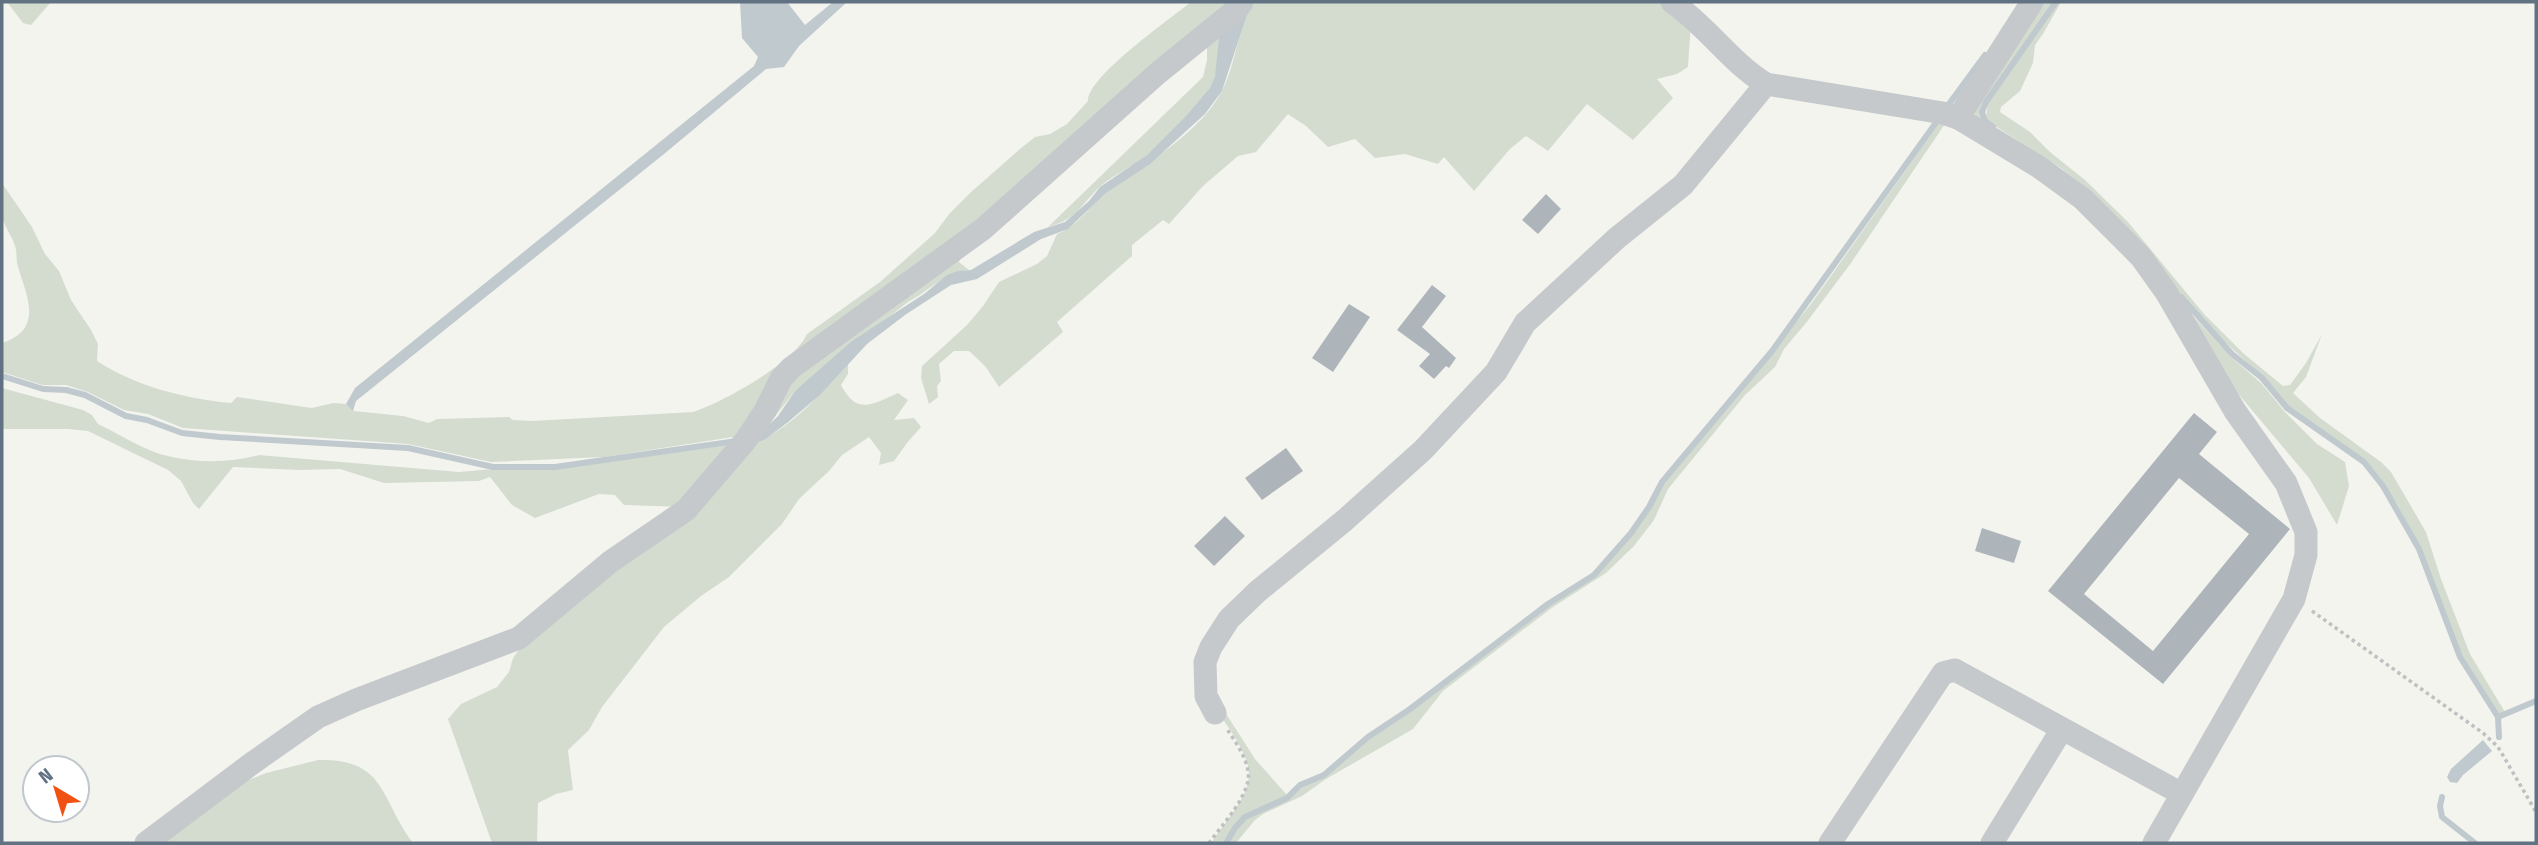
<svg xmlns="http://www.w3.org/2000/svg" width="2538" height="845" font-family="'Fira Sans Condensed',sans-serif">
<style>
.green{fill:#d4dcd0}
.water{fill:#bfc9ce}
.lines{fill:none;stroke-linecap:round;stroke-linejoin:round}
.stream{stroke:#bfc9ce;stroke-width:6}
.building{fill:#aeb5ba;fill-rule:evenodd}
.path{stroke:#bfc0c2;stroke-width:3.5;stroke-dasharray:3.5 3.5;stroke-linecap:butt}
.minor{stroke:#c6c9cc;stroke-width:23}
</style>
<rect width="100%" height="100%" fill="#f4f4ef"/>
<g class="green">
<polygon points="7,2 51,2 31,25 23,23"/>
<path d="M1191,2H1235L980,227L787,368L740,436L604,457L491,462L408,444L183,428L148,414L124,410L88,392L66,385H42L2,372V343C44,329 27,297 18,267C16,261 17,256 16,250C14,238 4,228 2,215C0,205 2,193 2,183L32,227L45,254L59,271L71,300L91,330L98,344L97,361C135,386 186,399 231,403L237,397L312,408L333,403L346,404L354,411L403,416L429,423L437,419L509,417L513,420L532,421L693,412C723,402 794,363 807,334L880,282L935,233L950,213L970,193L1021,148L1035,137L1050,134L1067,124L1088,101C1087,77 1170,19 1191,2Z"/>
<path d="M1252,2H1665L1691,22L1688,67L1677,74L1657,79L1673,98L1633,140L1587,104L1548,151L1526,136L1510,149L1474,191L1444,157L1438,164L1405,154L1375,158L1355,139L1328,147L1306,126L1288,114L1256,152L1238,156L1203,186L1169,224L1163,220L1132,245V256L1057,322L1063,332L999,387L985,366L969,351H954L939,364L941,381L937,386L938,397L929,404L921,378L922,366L967,325L983,306L999,282L1037,264L1047,256L1057,234C1078,226 1089,207 1106,193C1144,164 1201,133 1223,89C1236,62 1238,29 1252,2Z"/>
<polygon points="2038,2 2053,2 1982,106 1982,119 1994,130 2062,174 2092,198 2129,234 2193,316 2231,357 2261,383 2285,412 2317,444 2345,462 2349,486 2337,525 2309,478 2214,365 2169,292 2143,255 2086,197 1977,123 1974,117 1978,98"/>
<polygon points="2058,2 2061,2 2043,34 2035,45 2033,63 2020,91 2001,107 2000,112 2030,132 2050,152 2085,180 2128,222 2204,314 2243,353 2283,386 2290,385 2306,363 2322,334 2306,377 2293,393 2320,418 2381,462 2391,472 2426,532 2441,579 2470,654 2505,712 2499,714 2460,652 2420,548 2397,504 2366,462 2288,406 2263,377 2213,331 2177,290 2148,250 2093,194 2061,168 1995,126 1986,118 1988,102"/>
<path d="M1220,29C1218,47 1220,72 1210,88C1198,109 1167,139 1147,155C1133,167 1116,173 1102,185C1080,204 1080,218 1048,227L1203,77L1207,60V46L963,253L959,262L969,270C945,272 929,291 908,302L795,391L769,424L783,381Z"/>
<polygon points="1944,116 1947,121 1851,263 1806,323 1784,349 1775,367 1745,395 1668,489 1654,520 1634,546 1606,573 1553,607 1443,691 1413,729 1326,779 1302,796 1263,814 1255,820 1236,843 1228,843 1237,829 1250,816 1288,799 1301,787 1326,776 1370,737 1411,710 1549,605 1596,576 1635,531 1664,484 1811,304"/>
<path d="M848,364V374L841,385C857,416 873,404 898,393L908,400L894,420L914,418L921,427L907,443L894,461L879,465L881,453L869,437L842,455L829,471L799,499L782,524L729,577L701,596L664,627L602,707L589,730L568,750L573,790L556,794L538,803L537,843H492L448,719L461,704L497,687L509,672L513,658L526,640L750,444C787,433 822,393 848,364Z"/>
<path d="M2,388L83,410L92,415L98,424C117,433 137,446 157,453C189,463 227,464 259,455L459,472L493,469H557L737,444L684,507L624,505L615,495L599,494L535,518L512,505L490,477L479,481L384,483L340,469L300,470L233,467L199,509L193,503L181,481L168,470L88,431L68,429H2Z"/>
<path d="M1223,709L1255,759L1287,795C1256,815 1245,806 1225,843H1211C1256,781 1264,778 1218,712Z"/>
<path d="M318,760C387,758 380,800 413,843H154L227,789L266,773Z"/>
</g>
<g class="water">
<polygon points="740,2 787,2 805,25 833,2 847,2 799,46 784,67 766,69 664,154 356,401 353,411 346,404 355,388 754,66 758,57 742,38"/>
<polygon points="1250,5 1222,91 1205,114 1150,164 1106,193 1068,229 1041,239 977,279 951,285 905,315 867,344 820,395 787,423 764,440 750,444 778,416 795,391 852,341 924,294 947,275 958,271 971,270 1034,232 1065,222 1089,201 1100,187 1147,155 1187,115 1210,88 1215,76 1220,29"/>
<polygon points="2483,740 2492,751 2463,775 2457,783 2450,782 2447,777 2451,769"/>
</g>
<g class="lines">
<g class="stream">
<polyline points="1946,108 1985,55"/>
<polyline points="1993,127 1985,121 1982,112 1986,102 2056,2"/>
<polyline points="2181,297 2232,354 2262,378 2287,408 2364,462 2383,486 2419,549 2460,657 2498,717 2499,737"/>
<polyline points="2,376 43,389 66,390 85,395 126,416 147,420 182,433 220,437 408,448 493,467 555,467 737,441"/>
<polyline points="2498,717 2536,701"/>
<polyline points="2442,797 2440,806 2442,817 2475,843"/>
<polyline points="1226,843 1235,828 1245,817 1287,798 1300,785 1324,775 1368,737 1410,709 1548,604 1594,575 1631,533 1649,507 1662,482 1772,351 1940,117"/>
</g>
</g>
<g class="building">
<polygon points="1546,194 1561,209 1538,234 1522,220"/>
<polygon points="1432,285 1446,296 1422,327 1456,358 1449,368 1446,366 1434,379 1419,366 1430,354 1397,330"/>
<polygon points="1349,304 1370,317 1333,372 1312,358"/>
<path d="M2194,413L2217,432L2199,454L2290,529L2163,684L2048,591ZM2179,478L2249,534L2153,651L2084,594Z"/>
<polygon points="1286,448 1303,471 1262,500 1245,478"/>
<polygon points="1225,516 1245,536 1214,566 1194,546"/>
<polygon points="1982,528 2021,541 2014,563 1975,551"/>
</g>
<g class="lines">
<g class="path">
<polyline points="2312,611 2483,733 2498,747 2536,812"/>
<path d="M1209,843C1222,825 1243,803 1248,781C1251,763 1236,743 1227,729"/>
</g>
<g class="minor">
<path d="M1672,2C1707,26 1730,62 1766,84L1943,113L1958,118L2039,167L2083,199L2141,257L2166,292L2235,411L2286,483L2306,532V555L2294,599L2154,843"/>
<polyline points="1958,118 2032,2"/>
<polyline points="1215,713 1206,696 1205,662 1211,647 1229,619 1257,592 1345,520 1423,450 1496,372 1525,323 1617,238 1683,185 1766,84"/>
<polyline points="146,843 251,764 318,717 356,700 519,638 610,562 686,510 746,440 765,411 781,379 791,368 983,229 1158,73 1238,8 1242,2"/>
<polyline points="1830,843 1943,673 1955,670 2182,794"/>
<polyline points="1992,843 2062,729"/>
</g>
</g>
<rect width="2538" height="845" fill="none" stroke="#617283" stroke-width="7"/>
<g transform="translate(56 789) rotate(322)"><circle r="33" fill="#ffffff" stroke="#c0c7cd" stroke-width="2"/>
<path d="M0-5L12 26L0 18L-12 26Z" fill="#f15213"/>
<text y="-10" font-size="19" font-weight="bold" text-anchor="middle" fill="#617283">N</text>
</g>
</svg>
